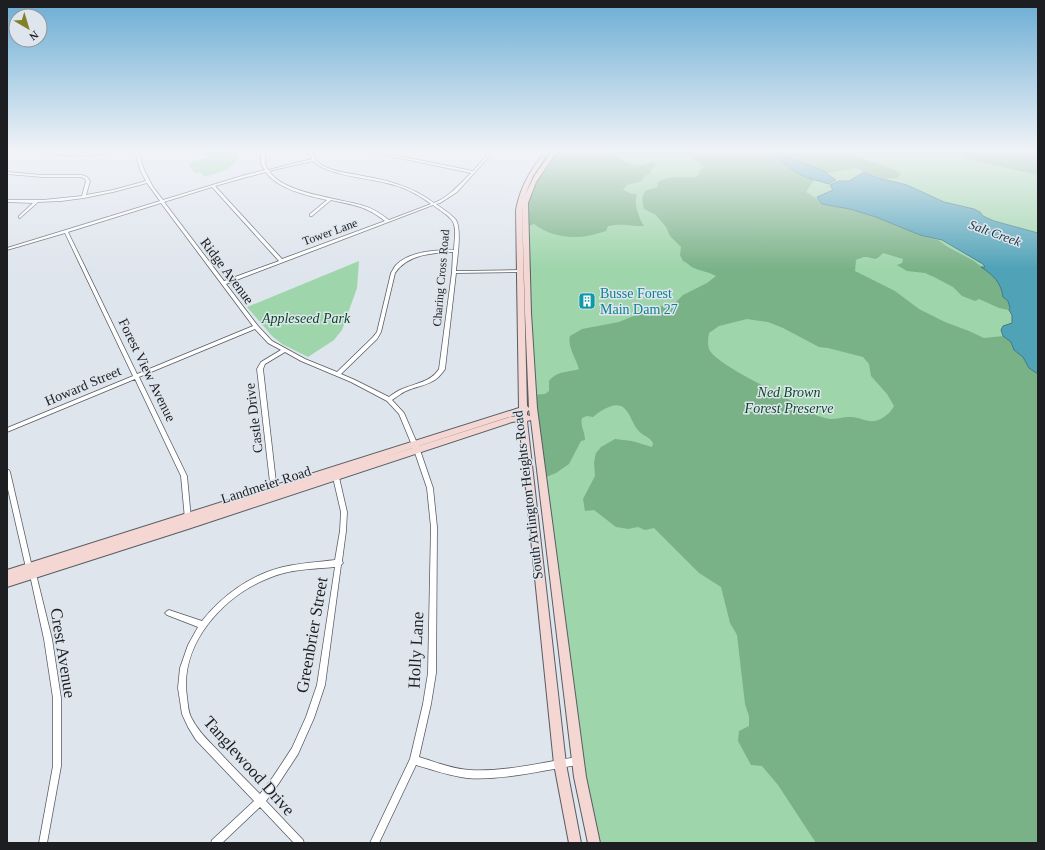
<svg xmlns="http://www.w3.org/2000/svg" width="1045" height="850" font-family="Georgia,serif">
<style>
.green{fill:#9ed5aa}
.forest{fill:#7ab287;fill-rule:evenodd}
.water{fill:#50a2b7;stroke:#407a8a}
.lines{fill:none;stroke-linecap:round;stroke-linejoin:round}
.street-casing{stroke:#585d64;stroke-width:1.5}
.secondary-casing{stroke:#585d64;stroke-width:2}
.street{fill:#fff;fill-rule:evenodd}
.secondary{fill:#f4d6d2;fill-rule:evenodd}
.labels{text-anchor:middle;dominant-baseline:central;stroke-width:3;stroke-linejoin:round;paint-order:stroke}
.far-street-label{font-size:12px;fill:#1c1e21;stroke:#dfe5ed}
.far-water-label{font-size:13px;font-style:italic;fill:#0e363f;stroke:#dfe5ed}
.street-label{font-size:14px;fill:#1c1e21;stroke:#dfe5ed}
.culture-label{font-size:14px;fill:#0d838f;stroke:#dfe5ed;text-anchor:start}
.park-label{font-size:14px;font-style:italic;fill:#084b23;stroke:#dfe5ed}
.near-street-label{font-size:17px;fill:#1c1e21;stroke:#dfe5ed}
</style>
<rect width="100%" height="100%" fill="#dfe5ed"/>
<g class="green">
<path d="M204,150H239C237,170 220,172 204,177L200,172L195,173L189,165L193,161L209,158Z"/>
<polygon points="560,150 1038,150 1038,843 594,843 551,550 538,395 532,395 525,227"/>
<polygon points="359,261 357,288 342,330 334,340 308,357 282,344 272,336 247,307"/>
</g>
<g class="forest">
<path d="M556,150H610L617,157L634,166L644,165L652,162H656L655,167L650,170L651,173L645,176L641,181L627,185L623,190L632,194H637C633,203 639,218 644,226C631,226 622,223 608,226L606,231C581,240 556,240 534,224L525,227L526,196Z"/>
<path d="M680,150H765L794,170L814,180L806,192L829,206H841L876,217L920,235L938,240L948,247L974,261L995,277L1002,289L1003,297L1008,301L1010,308L1009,310L999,308L979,299L975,301L962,296L953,287L934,277L925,273L907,271L897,265L902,263L903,259L883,253C874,263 875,257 865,257C863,257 858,259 856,260L855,271L895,291L919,309L945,322L969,331L984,338L1003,336L1011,342L1014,350L1023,357L1029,368L1038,374V843H816L778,785L762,766L751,765L738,741L739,731L749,726V716L745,704L737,635L730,623L721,587L699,573L654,528L645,530L638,527L628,529L616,527L594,510L585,511L583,499L595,476L594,462L596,453L601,447L615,439L632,441L652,447L653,443C649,436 642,436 637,429C633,424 631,416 626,410C617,399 602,410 593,417L587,416L582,418C580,426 585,432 585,440L581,441L569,464L556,473L541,479L532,395L545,394L549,391V381C558,370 567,373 579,369C576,359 567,346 570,336L582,329L619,322L648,310L676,302L683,295L707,283L716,276C709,272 701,271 694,268C689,266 688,263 683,261L680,255L681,247L670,236L666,227L656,215L644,209L642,200C645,185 650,192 658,186L657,183C671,174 681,179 696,177L699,174L700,169L705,167ZM747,319L768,322L783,328L819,347L828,348L863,357L869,364L871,376L887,394L894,406C891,412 888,414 884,417C869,427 863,416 849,417C841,417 834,421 825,418C809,414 794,402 779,394C764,386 720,365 710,351C707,345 708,339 709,333L719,326Z"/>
<polygon points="775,150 836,150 894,169 901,174 897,178 883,179 856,168 827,173 780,155"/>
<polygon points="951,150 1038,150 1038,175 970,160"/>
</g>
<g class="water">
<path d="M765,150H775L780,155L822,170L836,180L828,184C819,180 810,180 801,175C789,168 777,158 765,150Z"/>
<path d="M864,172L878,178L907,185L944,202L974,209L980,212L983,216L994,221L1038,233V374L1029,368L1023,357L1014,350L1011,342L1003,336L1001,330L1003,326L1012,323V315L1009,310L1010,308L1008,301L1003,297C1001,282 993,275 981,267H985L983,264L942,240L920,235L876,217L850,209L822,204L817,197L833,190L830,185L839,181H849Z"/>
</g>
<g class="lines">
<g class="street-casing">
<g id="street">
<path d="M39,150L78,154L108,150H117C93,157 63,158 39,150Z"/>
<path d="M135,150H138L144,170L153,187L163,200L245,175L265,170L261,164V150H265V164L268,170L312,159L308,150H312C313,160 319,164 328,168C337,172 348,173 358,175C386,180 410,185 434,203C449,197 460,184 471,173L361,150H369L473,171L489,153L479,150H486L491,152L492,150H495L457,192L440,203L436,204C443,209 451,214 456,220C462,230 457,259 456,271L521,270L523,271L521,272L456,273L445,369C434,386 422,384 406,391C401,393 397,397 392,400L404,413L420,450L433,488L437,527L436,673L431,704L419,757C436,762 452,769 470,770C506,772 543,762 578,757L581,758L582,761L581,764L578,765C544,770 501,781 467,778C450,776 433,770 416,765L379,843H370L410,759L423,704L428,673L431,527L427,488L414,450L399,414L387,401L351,382L301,361L285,352L265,364L263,369L277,491L276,493L274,494L272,493L271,491L257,369L261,362L281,350L268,343L255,329L139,377L187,476L191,519L190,521L188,522L186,521L185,519L181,476L135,379L7,432V428L133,376L65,233L7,250V248L160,201L147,183L113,192L84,198L61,201L38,202L20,218H19V216L33,203L7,202V200H43L82,196L86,181L85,179L81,177H42L7,174V172L42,175H82L87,177L90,181L86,195L113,190L146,181L140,170ZM313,161C326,175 367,178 386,183C402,186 418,194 431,204L389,220C381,214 373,208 364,206C340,198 283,194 269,171ZM266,172C277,189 309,196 327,200L310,214V216H312L331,200C354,205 366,206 385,221L282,259L215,186L247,177ZM212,187L279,261L224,281L164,202ZM161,203L253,326L137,374L68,232ZM433,205C439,210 449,215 453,222C457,230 454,241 454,250C435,250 410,251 396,265C394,267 393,270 391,273L377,332L373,337L337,372L305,359L272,341L258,326L226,284ZM453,252L452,272L439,369C431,382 416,383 402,389C397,391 393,394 389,397L355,380L341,374L377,339L381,332L395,273C408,254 432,253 453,252Z"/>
<polygon points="7,470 9,470 10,472 32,567 36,574 52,639 61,698 61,766 47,843 39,843 53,766 53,698 44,639 30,575 26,568 7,485"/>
<path d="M333,471H337L338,473L347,512L346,531L342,561L343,563L341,565L325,685L314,718L298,754L279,783L266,801L303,840L304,843H294L260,807L222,843H211L212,840L254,801L196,740L188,727L182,714L178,688L180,668L188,645L198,627L167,615L165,613L167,611L169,610L202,621C222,596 250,575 283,567C300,563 318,562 335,560L340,531L341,512L332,473ZM335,567L317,685L306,717L292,748L273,777L260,794C247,781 234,768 222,755C211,743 198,732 191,717C188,711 188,704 187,697C179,644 223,596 269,578C290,569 313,569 335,567Z"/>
</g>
</g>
<g class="secondary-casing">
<path id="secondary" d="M553,150H558L536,182L528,203L531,313L537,408L586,777L600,843H588L574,777L531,420L527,421L566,764L581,843H569L554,764L519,421L512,422L188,529L7,587V570L519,408L516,210C520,189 528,174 541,157H545V158L533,176L525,195L535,175ZM522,206L525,313L529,408L527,406L522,210ZM529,410L530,416L527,415V412ZM519,414V416L509,417L372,461Z"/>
</g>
<use href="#street" class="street"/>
<use href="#secondary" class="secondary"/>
</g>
<linearGradient id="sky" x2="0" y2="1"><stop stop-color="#6badd4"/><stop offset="0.56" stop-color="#f1f3f7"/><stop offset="1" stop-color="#f1f3f7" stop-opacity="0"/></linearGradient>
<rect width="1045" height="269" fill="url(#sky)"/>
<defs>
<g id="building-square" transform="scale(0.9)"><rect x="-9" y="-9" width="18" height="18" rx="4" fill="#0f9aa8" stroke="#dfe5ed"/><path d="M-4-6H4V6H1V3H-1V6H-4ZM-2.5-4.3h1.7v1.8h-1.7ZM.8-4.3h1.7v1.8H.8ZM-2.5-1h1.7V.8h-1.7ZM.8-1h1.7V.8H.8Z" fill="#fff"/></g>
</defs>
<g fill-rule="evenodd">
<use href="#building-square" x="587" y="301"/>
</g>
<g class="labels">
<g class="far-street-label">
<text transform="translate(330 232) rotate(-20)">Tower Lane</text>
<text transform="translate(441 278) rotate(-85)">Charing Cross Road</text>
</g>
<g class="far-water-label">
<text transform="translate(995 233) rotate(20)">Salt Creek</text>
</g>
<g class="street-label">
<text transform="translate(227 271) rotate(53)">Ridge Avenue</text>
<text transform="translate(147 370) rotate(64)">Forest View Avenue</text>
<text transform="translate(83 386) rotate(-23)">Howard Street</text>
<text transform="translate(254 418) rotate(-97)">Castle Drive</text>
<text transform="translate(266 485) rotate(-18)">Landmeier Road</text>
<text transform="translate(528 495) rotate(-97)">South Arlington Heights Road</text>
</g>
<g class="culture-label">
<text x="600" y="293">Busse Forest<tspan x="600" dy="16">Main Dam 27</tspan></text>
</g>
<g class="park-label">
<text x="306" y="318">Appleseed Park</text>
<text x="789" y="392">Ned Brown<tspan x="789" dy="16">Forest Preserve</tspan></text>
</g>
<g class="near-street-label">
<text transform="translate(312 635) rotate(-80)">Greenbrier Street</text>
<text transform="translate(416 650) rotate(-87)">Holly Lane</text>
<text transform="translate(63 653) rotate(81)">Crest Avenue</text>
<text transform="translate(249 766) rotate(48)">Tanglewood Drive</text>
</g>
</g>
<rect width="1045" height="850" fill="none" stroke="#1c1e21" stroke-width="16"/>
<g transform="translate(28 28) rotate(142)"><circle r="19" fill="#dfe5ed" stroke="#91959b"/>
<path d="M0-3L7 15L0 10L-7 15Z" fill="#828029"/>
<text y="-6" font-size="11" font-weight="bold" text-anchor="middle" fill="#1c1e21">N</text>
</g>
</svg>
